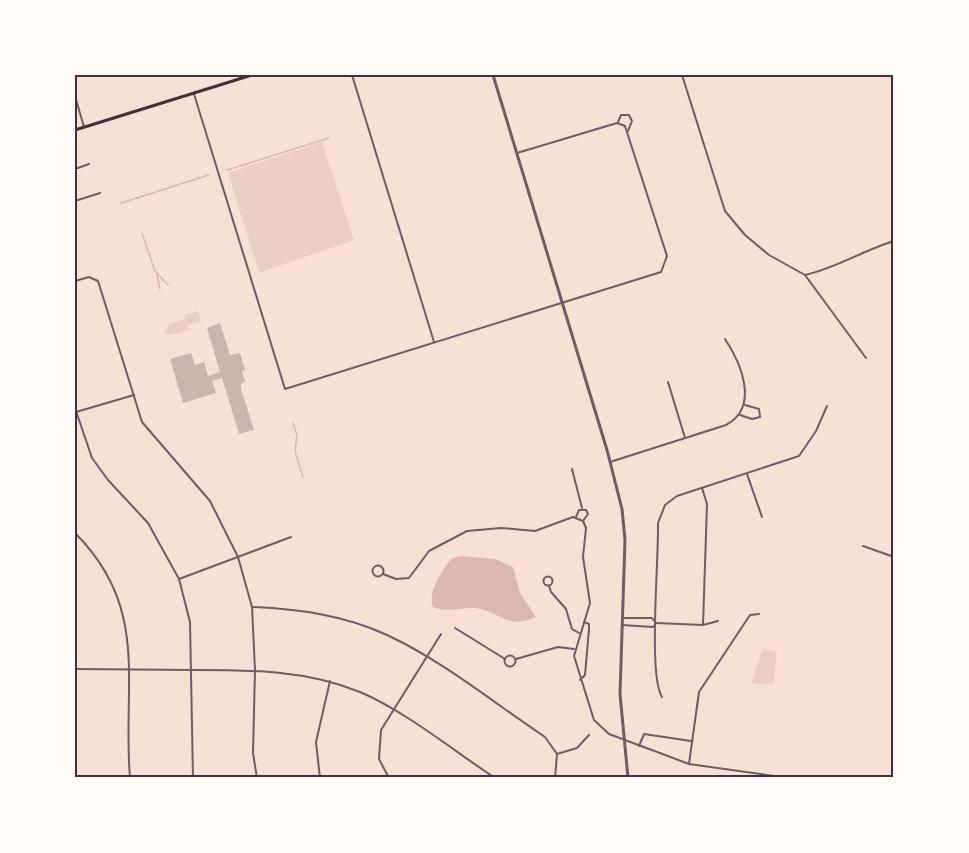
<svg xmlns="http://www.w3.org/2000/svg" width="969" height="853" font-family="'Exo 2',sans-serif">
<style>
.green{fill:#ebcfc5}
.water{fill:#dcb8b0}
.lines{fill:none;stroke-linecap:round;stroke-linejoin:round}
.stream{stroke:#dcb8b0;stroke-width:1.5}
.building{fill:#ccb4b1}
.minor{stroke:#755966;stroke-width:2}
.tertiary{stroke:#755966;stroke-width:3}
.primary{stroke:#4a2c40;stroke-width:3}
.neatline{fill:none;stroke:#4a2c40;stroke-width:2}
</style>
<rect width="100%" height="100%" fill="#f7e1d7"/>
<g class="green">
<polygon points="322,142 354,240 259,273 228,173"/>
<polygon points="198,311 201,322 188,325 190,330 171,335 164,333 170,323 186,319 185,315"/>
<polygon points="763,648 777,652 773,685 751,683"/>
</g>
<path class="water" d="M461,556L495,559L513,567L520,593L536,617C507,630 501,612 476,608C463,607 444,613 433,607C427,593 442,571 451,559Z"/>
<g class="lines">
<g class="stream">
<polyline points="227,170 329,138"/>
<polyline points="121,203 209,175"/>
<polyline points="142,233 155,271 168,285"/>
<polyline points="157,275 160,289"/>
<polyline points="293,423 297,435 295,451 303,477"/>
</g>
</g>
<polygon class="building" points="220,323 230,355 240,353 245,370 242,371 245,382 241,383 241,389 254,430 239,434 222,378 212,381 216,393 183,403 170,359 191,353 195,365 204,362 208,376 220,372 207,328"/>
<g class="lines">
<g class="minor">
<polyline points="352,75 434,342"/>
<polyline points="682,75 725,211 745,235 769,255 805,275 866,358"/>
<polyline points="194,94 285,389 661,272 667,256 625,126 617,123 517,153"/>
<polyline points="75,96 84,127"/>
<polyline points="618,122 621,115 629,115 632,121 628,131"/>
<polyline points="75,169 89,164"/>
<polyline points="75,201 100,193"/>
<path d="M805,275C836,268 864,250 894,241"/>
<polyline points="75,281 89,277 98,281 142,422 210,501 238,557 252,607 255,670 253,753 257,778"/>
<polyline points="668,382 685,438"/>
<polyline points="75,408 92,458 108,480 148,523 179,579 190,622 193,778"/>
<polyline points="76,412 134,395"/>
<polyline points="740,415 752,419 760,417 759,409 745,405"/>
<path d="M610,462L726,425C760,407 741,363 725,339"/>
<polyline points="572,469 582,508"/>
<polyline points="747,474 762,517"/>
<polyline points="702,488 707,504 703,625"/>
<polyline points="576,517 579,510 586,510 588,514 583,521"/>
<path d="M75,533C151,609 122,684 130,778"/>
<polyline points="863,546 894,557"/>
<circle cx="378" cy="571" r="5.5"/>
<polyline points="383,574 396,579 409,578 429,551 467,531 501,528 535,531 573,517 583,521 586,528 583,557 590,603 574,656 594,720 609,734 689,764 774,776"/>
<circle cx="548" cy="581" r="4.5"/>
<polyline points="179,579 291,537"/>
<polyline points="549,586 551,592 566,609 572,629 579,633"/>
<path d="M252,607C298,609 344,615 387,635C443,661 494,703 545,737L557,754"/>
<polyline points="656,623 703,625 718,621"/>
<polyline points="622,625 653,627 656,623 652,618 623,618"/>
<polyline points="455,628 505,659"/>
<circle cx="510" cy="661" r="5.5"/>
<polyline points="516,659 558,647 574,649"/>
<path d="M75,669C115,669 154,670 194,670C252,670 306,670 360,692C405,711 454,751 495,778"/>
<polyline points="580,680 585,675 589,629 589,624 584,622"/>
<path d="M662,697C648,675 659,558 658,523L665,505L677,496L799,456L816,431L827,406"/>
<polyline points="639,746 644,734 691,741"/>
<polyline points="557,754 577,748 589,735"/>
<polyline points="689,764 699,692 750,615 759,614"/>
<polyline points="320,778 316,742 330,681"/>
<polyline points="389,778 379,759 381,730 441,634"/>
<polyline points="555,778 557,754"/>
</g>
<polyline class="tertiary" points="493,75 607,450 622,509 625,540 620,694 628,778"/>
<polyline class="primary" points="75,130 252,75"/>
</g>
<rect width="969" height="853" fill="none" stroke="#fffaf5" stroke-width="153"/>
<rect x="76" y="76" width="816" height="700" class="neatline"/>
</svg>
